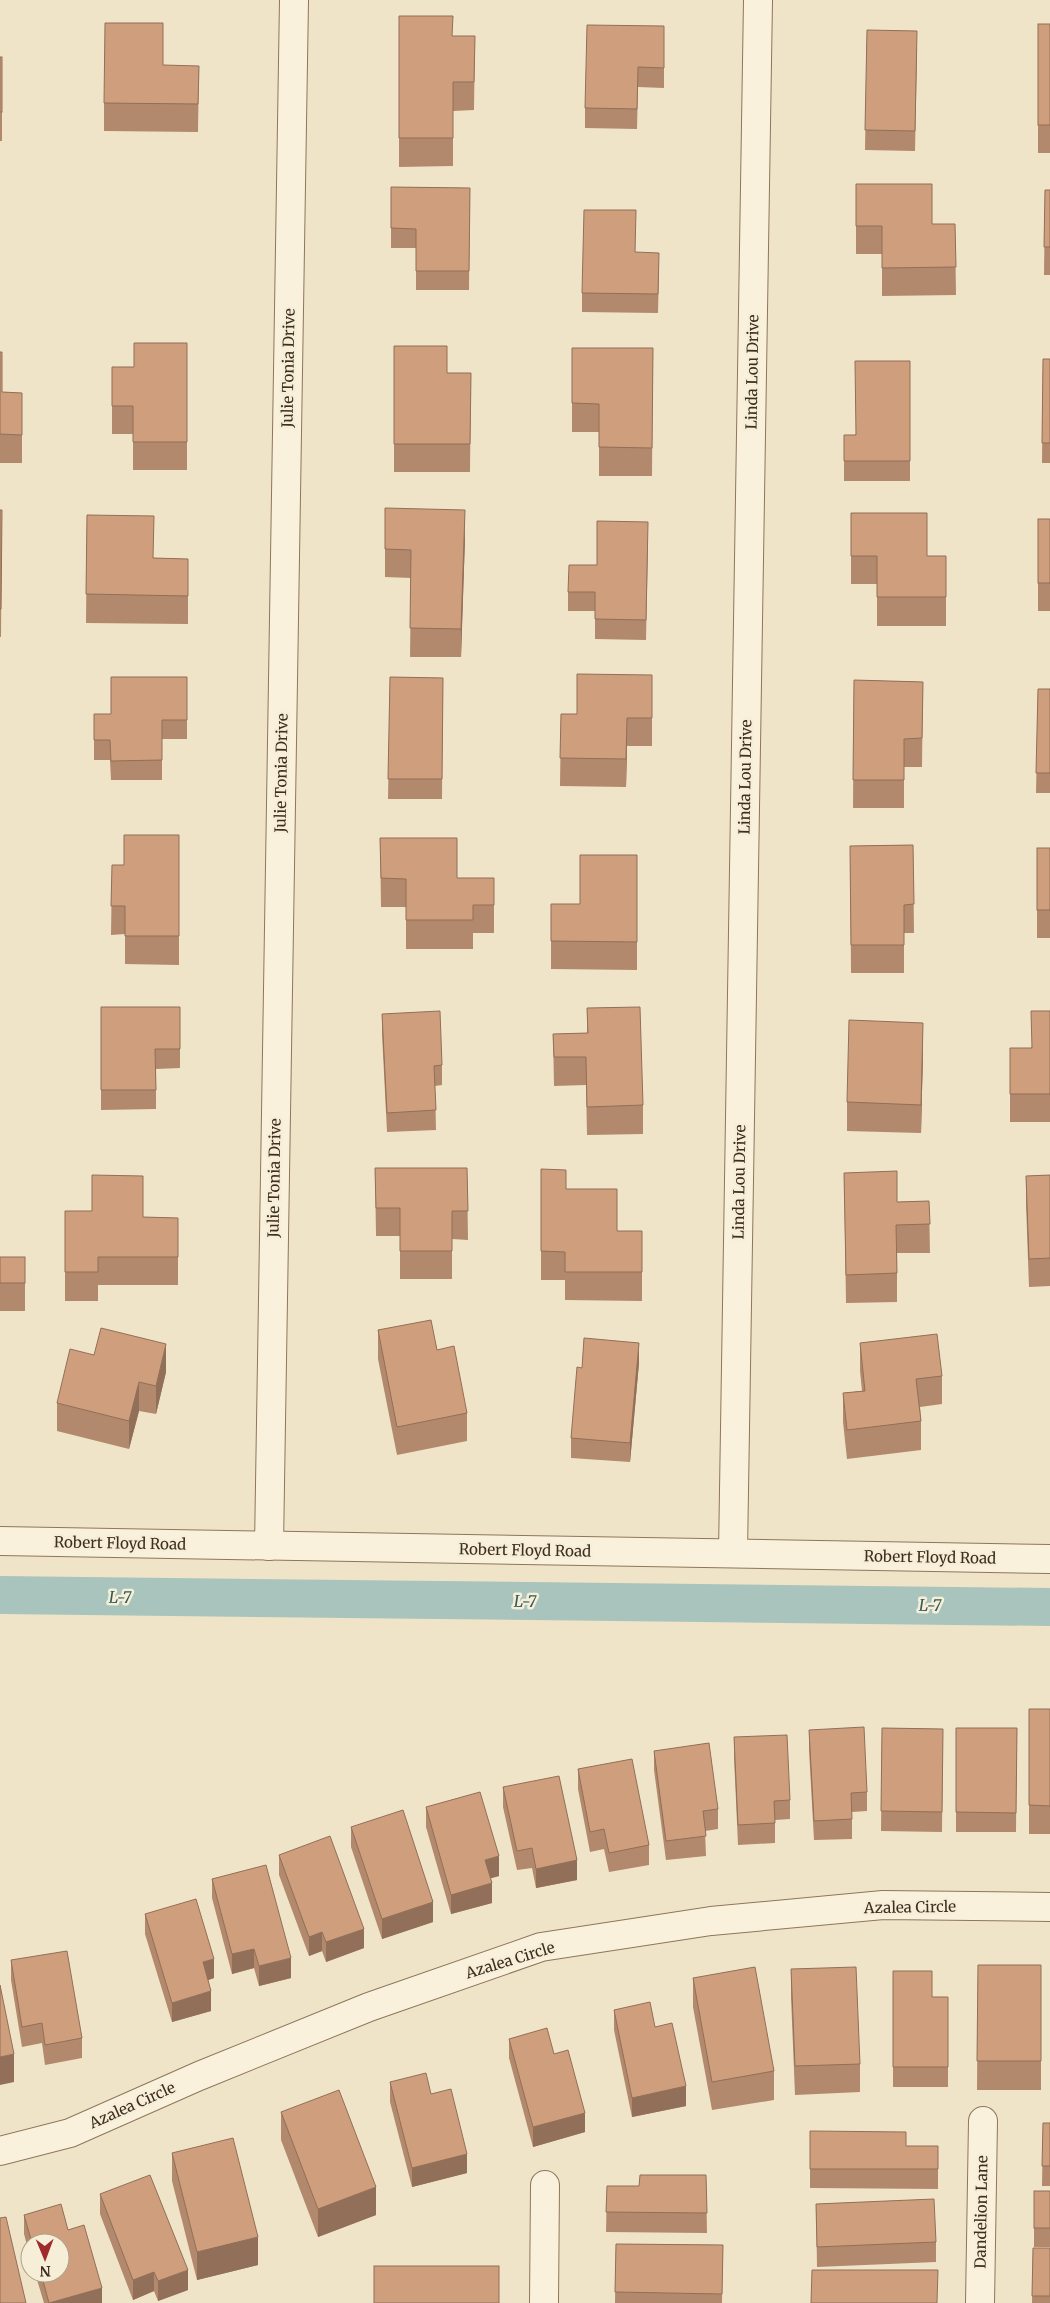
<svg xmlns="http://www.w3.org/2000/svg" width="1050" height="2303" font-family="Merriweather,serif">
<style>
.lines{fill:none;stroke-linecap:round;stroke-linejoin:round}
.canal{stroke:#a9c4bc;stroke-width:38}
.street-casing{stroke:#8d765c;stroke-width:30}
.street{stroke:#faf1dc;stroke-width:28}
.wall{fill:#b2896c}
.shaded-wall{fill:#916f58}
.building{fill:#cf9f7d;stroke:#916f58}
.labels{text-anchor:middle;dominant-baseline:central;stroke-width:5;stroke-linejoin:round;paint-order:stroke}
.street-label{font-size:15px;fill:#3d2e20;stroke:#f7eed8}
.water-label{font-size:16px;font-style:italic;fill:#2f5d5a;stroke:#f7eed8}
</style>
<rect width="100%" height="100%" fill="#f0e4c8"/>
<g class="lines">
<polyline class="canal" points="0,1595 1050,1607"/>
<g class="street-casing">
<g id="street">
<polyline points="0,1541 1050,1559"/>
<polyline points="269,1546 294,0"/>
<polyline points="733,1553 758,0"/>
<polyline points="0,2151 70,2133 199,2076 369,2007 541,1947 711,1921 883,1905 1050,1907"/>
<polyline points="544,2303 545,2185"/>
<polyline points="980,2303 983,2121"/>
</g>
</g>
<use href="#street" class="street"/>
</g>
<g class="wall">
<polygon points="399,16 453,36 475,36 474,110 453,111 453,166 399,167"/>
<rect x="1038" y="24" width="12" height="129"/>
<polygon points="664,26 664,88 638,87 637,129 585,128 585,108"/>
<polygon points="867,30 917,50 915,151 865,150"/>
<rect x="0" y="57" width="2" height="84"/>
<polygon points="199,66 198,132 104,131 104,103"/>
<polygon points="856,184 932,224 955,224 956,295 882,296 882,254 856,254"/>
<polygon points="391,187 470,188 469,290 416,290 416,248 391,248"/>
<polygon points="1045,190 1050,190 1050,275 1044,275"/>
<polygon points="635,252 659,272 658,313 582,312 582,293"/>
<polygon points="134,343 187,343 187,470 133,470 133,434 112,434 112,367 134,367"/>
<polygon points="394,346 447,373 471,373 470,472 394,472"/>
<polygon points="572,348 653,348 652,476 599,476 599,432 572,432"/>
<polygon points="0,352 2,392 22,393 22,463 0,463"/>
<polygon points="1043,359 1050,359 1050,463 1042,463"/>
<polygon points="910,361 910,481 844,481 844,435 855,435"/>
<polygon points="0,510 2,510 1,637 0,637"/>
<polygon points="851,513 927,556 946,556 946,626 877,626 877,584 851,584"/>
<polygon points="87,515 154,558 188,559 188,624 86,623"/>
<rect x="1038" y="519" width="12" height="92"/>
<polygon points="465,538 461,657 410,657 411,578 385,577 385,549"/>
<polygon points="648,542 646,640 595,639 595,611 568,611 568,592 597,565"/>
<polygon points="187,677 187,739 162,739 162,780 111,780 110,760 94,760 94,714 111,714"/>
<polygon points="390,677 443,678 442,799 388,799"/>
<polygon points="854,680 923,682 922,767 904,767 904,808 853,808"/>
<polygon points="1038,689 1050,689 1050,793 1036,793"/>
<polygon points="652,703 652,746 627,746 626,787 560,786 561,714 577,714"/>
<polygon points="179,835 179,965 125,964 125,934 111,935 112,865 124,865"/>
<polygon points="380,838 457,878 494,878 494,933 473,933 473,949 406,949 406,907 381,907"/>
<polygon points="913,845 914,933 904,933 904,973 851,973 850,846"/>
<rect x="1037" y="848" width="13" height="90"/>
<polygon points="637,855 637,970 551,969 551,904 580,904"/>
<polygon points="101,1007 180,1007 180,1068 156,1069 156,1109 101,1110"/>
<polygon points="587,1008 643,1105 643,1134 587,1135 586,1085 554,1086 553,1034 587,1033"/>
<polygon points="1050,1011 1050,1122 1010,1122 1010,1048 1031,1048"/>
<polygon points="382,1014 442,1065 442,1085 435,1086 436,1130 387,1132 382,1034"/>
<polygon points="923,1051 921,1133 847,1131 847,1102"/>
<polygon points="375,1168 467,1168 468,1240 452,1239 452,1279 400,1279 400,1236 376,1236"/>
<polygon points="541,1169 566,1189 617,1231 642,1231 642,1301 565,1300 565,1280 541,1280"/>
<polygon points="844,1173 897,1202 929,1201 930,1253 897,1253 897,1302 846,1303"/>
<polygon points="1050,1175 1050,1286 1029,1287 1026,1204 1026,1176"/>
<polygon points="65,1211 143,1217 178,1218 178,1285 98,1285 98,1301 65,1301"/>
<rect x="0" y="1257" width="25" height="54"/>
<polygon points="378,1330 437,1350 467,1413 467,1441 397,1455 378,1359"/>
<polygon points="860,1343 942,1376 942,1404 920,1407 921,1421 921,1450 847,1459 843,1422 843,1393 862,1391 860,1371"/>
<polygon points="94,1355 166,1372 156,1414 139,1411 129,1449 57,1431 57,1403"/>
<polygon points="639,1363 630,1462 571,1458 571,1438 582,1368"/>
<rect x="1029" y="1709" width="21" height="125"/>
<polygon points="882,1728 943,1729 942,1832 881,1831"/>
<polygon points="956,1728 1017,1728 1016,1832 956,1832"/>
<polygon points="809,1730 867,1792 867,1811 852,1812 852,1839 814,1840 809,1750"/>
<polygon points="734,1737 790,1800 790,1819 775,1820 775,1843 738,1845 734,1757"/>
<polygon points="654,1751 718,1809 718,1829 705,1831 706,1856 666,1860 654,1770"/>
<polygon points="578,1769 649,1845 649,1865 609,1872 604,1849 590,1852 578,1789"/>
<polygon points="503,1787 577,1880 536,1888 532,1868 517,1870 503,1807"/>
<polygon points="426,1807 499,1876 490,1878 492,1903 451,1914 426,1827"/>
<polygon points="351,1827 433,1922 382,1939 351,1847"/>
<polygon points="279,1855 364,1948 326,1962 322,1951 309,1956 279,1875"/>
<polygon points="212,1879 291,1978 259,1986 254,1968 232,1974 212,1898"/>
<polygon points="145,1914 214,1978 208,1980 211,2011 172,2022 145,1934"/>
<polygon points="11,1960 82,2038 82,2058 45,2065 42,2043 22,2047 11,1980"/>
<polygon points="978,1965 1041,1965 1041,2090 977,2090"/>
<polygon points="791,1969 860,2064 860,2092 795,2095 791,1997"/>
<polygon points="893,1971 932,1997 948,1997 948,2087 893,2087"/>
<polygon points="693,1978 774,2071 774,2100 712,2110 693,2007"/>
<polygon points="614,2010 655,2027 686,2106 632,2117 614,2030"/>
<polygon points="509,2039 585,2132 533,2147 509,2058"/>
<polygon points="390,2082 431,2094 467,2173 412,2187 390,2102"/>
<polygon points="281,2112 376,2215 318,2237 281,2140"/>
<polygon points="1043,2123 1050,2123 1050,2186 1042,2186"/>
<polygon points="810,2131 906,2146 938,2146 938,2189 810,2188"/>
<polygon points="172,2153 258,2265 197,2280 172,2181"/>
<polygon points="706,2175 707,2233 606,2232 607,2186 639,2186"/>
<rect x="1034" y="2191" width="16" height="56"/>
<polygon points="100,2194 188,2290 158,2301 154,2291 133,2300 100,2214"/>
<polygon points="816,2204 936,2242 936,2262 817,2267"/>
<polygon points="24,2215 68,2230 102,2303 44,2303 35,2273 60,2273 60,2243 30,2243 30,2256 24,2234"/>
<polygon points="616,2244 723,2245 722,2303 615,2303"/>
<polygon points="1033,2248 1050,2248 1050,2303 1032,2303"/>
</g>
<g class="shaded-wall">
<polygon points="465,510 465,538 461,657 461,629"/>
<polygon points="627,718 627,746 626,787 626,759"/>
<polygon points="923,1023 923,1051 921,1133 921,1105"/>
<polygon points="639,1343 639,1363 630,1462 630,1443"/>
<polygon points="166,1344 166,1372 156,1414 156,1386"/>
<polygon points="139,1382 139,1411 129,1449 129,1421"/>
<polygon points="499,1856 499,1876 485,1880 485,1860"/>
<polygon points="577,1860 577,1880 536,1888 536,1869"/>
<polygon points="492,1883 492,1903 451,1914 451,1895"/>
<polygon points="433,1902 433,1922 382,1939 382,1919"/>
<polygon points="364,1929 364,1948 326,1962 326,1942"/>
<polygon points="322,1932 322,1951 309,1956 309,1937"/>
<polygon points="254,1949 254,1968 232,1974 232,1954"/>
<polygon points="291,1958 291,1978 259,1986 259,1966"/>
<polygon points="214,1959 214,1978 203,1982 203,1962"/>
<polygon points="211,1991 211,2011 172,2022 172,2003"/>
<polygon points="14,2054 14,2082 0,2085 0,2057"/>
<polygon points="686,2086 686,2106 632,2117 632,2098"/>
<polygon points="585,2113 585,2132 533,2147 533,2127"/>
<polygon points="467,2154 467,2173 412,2187 412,2168"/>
<polygon points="376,2187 376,2215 318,2237 318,2209"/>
<polygon points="258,2237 258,2265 197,2280 197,2252"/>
<polygon points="188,2270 188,2290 158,2301 158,2281"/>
<polygon points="154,2272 154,2291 133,2300 133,2280"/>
<polygon points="102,2288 102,2303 49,2303"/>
</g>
<g class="building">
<polygon points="399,16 453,16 452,36 475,36 474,82 453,82 453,138 399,138"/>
<polygon points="105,23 163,23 163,65 199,66 198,104 104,103"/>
<rect x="1038" y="24" width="12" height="101"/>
<polygon points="587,25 664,26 664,68 638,67 637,109 585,108"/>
<polygon points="867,30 917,31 915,131 865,130"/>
<rect x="0" y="57" width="2" height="55"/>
<polygon points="856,184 932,184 932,224 955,224 956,267 882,268 882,226 856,226"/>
<polygon points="391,187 470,188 469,271 416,271 416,229 391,228"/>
<polygon points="1045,190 1050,190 1050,247 1044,247"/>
<polygon points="584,210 636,210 635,252 659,253 658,294 582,293"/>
<polygon points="134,343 187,343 187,442 133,442 133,406 112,406 112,367 134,367"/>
<polygon points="394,346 447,346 447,373 471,373 470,444 394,444"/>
<polygon points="572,348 653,348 652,448 599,447 599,404 572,403"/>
<polygon points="0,352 2,352 2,392 22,393 22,435 0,434"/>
<polygon points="1043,359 1050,359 1050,443 1042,443"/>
<polygon points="855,361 910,361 910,461 844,461 844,435 856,435"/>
<polygon points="385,508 465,510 461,629 410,628 411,550 385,549"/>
<polygon points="0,510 2,510 1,609 0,609"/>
<polygon points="851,513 927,513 927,556 946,556 946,597 877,597 877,556 851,556"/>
<polygon points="87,515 154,516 153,558 188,559 188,596 86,594"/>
<rect x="1038" y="519" width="12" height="64"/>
<polygon points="597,521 648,522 646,620 595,619 595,592 568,592 569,565 597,565"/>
<polygon points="577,674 652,675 652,718 627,718 626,759 560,758 561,714 577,714"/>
<polygon points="111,677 187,677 187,720 162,720 162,760 111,761 110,740 94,740 94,714 111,714"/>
<polygon points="390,677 443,678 442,779 388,779"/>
<polygon points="854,680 923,682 922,738 904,739 904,780 853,780"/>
<polygon points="1038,689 1050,689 1050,773 1036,773"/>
<polygon points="124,835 179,835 179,936 125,936 125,906 111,906 112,865 124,865"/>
<polygon points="380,838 457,838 457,878 494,878 494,905 473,905 473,920 406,920 406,879 381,878"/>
<polygon points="913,845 914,904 904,905 904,945 851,945 850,846"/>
<rect x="1037" y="848" width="13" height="62"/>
<polygon points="580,855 637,855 637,942 551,941 551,904 580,904"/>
<polygon points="101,1007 180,1007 180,1049 155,1049 156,1090 101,1090"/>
<polygon points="640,1007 643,1105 587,1107 586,1057 554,1057 553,1034 588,1033 587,1008"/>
<polygon points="440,1011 442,1065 434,1066 436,1110 387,1113 382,1014"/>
<polygon points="1031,1011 1050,1011 1050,1094 1010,1094 1010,1048 1032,1048"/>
<polygon points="849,1020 923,1023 921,1105 847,1102"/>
<polygon points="375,1168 467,1168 468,1211 452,1211 452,1251 400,1251 400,1208 376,1208"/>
<polygon points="541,1169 566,1170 566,1189 617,1189 617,1231 642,1231 642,1272 565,1272 565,1252 541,1251"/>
<polygon points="897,1171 897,1202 929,1201 930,1224 896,1225 897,1273 846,1275 844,1173"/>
<polygon points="92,1175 143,1176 143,1217 178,1218 178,1257 98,1257 98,1272 65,1272 65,1211 92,1211"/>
<polygon points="1050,1175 1050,1258 1029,1259 1026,1176"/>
<rect x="0" y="1257" width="25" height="26"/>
<polygon points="431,1320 437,1350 454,1346 467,1413 397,1427 378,1330"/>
<polygon points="101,1328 166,1344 156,1386 139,1382 129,1421 57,1403 70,1349 94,1355"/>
<polygon points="937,1334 942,1376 916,1379 921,1421 847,1430 843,1393 865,1391 860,1343"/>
<polygon points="584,1338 639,1343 630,1443 571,1438 577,1367 582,1368"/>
<polygon points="1029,1709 1050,1709 1050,1806 1029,1805"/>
<polygon points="864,1727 867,1792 851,1793 852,1819 814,1821 809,1730"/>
<polygon points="882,1728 943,1729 942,1812 881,1811"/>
<polygon points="956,1728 1017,1728 1016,1813 956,1812"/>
<polygon points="787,1735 790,1800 774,1801 775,1823 738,1825 734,1737"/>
<polygon points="709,1743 718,1809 703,1811 706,1836 666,1841 654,1751"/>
<polygon points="632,1759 649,1845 609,1853 604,1829 590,1832 578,1769"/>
<polygon points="559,1776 577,1860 536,1869 532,1848 517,1851 503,1787"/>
<polygon points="480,1792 499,1856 485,1860 492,1883 451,1895 426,1807"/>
<polygon points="403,1810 433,1902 382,1919 351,1827"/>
<polygon points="330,1836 364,1929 326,1942 322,1932 309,1937 279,1855"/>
<polygon points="266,1865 291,1958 259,1966 254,1949 232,1954 212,1879"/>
<polygon points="196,1899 214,1959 203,1962 211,1991 172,2003 145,1914"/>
<polygon points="67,1951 82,2038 45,2045 42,2023 22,2027 11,1960"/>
<polygon points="978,1965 1041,1965 1041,2061 977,2061"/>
<polygon points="755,1967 774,2071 712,2082 693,1978"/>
<polygon points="856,1967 860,2064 795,2066 791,1969"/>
<polygon points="893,1971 932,1971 932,1997 948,1997 948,2067 893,2067"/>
<polygon points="0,1985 14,2054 0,2057"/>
<polygon points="650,2002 655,2027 672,2023 686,2086 632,2098 614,2010"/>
<polygon points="547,2028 554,2054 568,2050 585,2113 533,2127 509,2039"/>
<polygon points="426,2073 431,2094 451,2089 467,2154 412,2168 390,2082"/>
<polygon points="339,2090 376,2187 318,2209 281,2112"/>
<polygon points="1043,2123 1050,2123 1050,2166 1042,2166"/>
<polygon points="810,2131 906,2132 906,2146 938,2146 938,2169 810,2169"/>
<polygon points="233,2138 258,2237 197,2252 172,2153"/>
<polygon points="150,2175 188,2270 158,2281 154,2272 133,2280 100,2194"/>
<polygon points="640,2175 706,2175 707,2213 606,2212 607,2186 639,2186"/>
<rect x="1034" y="2191" width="16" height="37"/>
<polygon points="934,2199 936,2242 817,2247 816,2204"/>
<polygon points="61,2204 68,2230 84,2225 102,2288 49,2303 41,2273 60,2273 60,2243 32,2243 24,2215"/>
<polygon points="6,2217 26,2303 0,2303 0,2218"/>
<polygon points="616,2244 723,2245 722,2294 615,2292"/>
<polygon points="1033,2248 1050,2248 1050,2296 1032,2296"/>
<rect x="374" y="2266" width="125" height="37"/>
<polygon points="812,2270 938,2270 937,2303 811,2303"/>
</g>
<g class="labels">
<g class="street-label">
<text transform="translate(288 368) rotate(-89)">Julie Tonia Drive</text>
<text transform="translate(752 372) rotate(-89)">Linda Lou Drive</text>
<text transform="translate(281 773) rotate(-89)">Julie Tonia Drive</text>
<text transform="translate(745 777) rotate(-89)">Linda Lou Drive</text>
<text transform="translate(274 1178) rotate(-89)">Julie Tonia Drive</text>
<text transform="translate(739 1182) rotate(-89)">Linda Lou Drive</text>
<text transform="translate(120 1543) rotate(1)">Robert Floyd Road</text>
<text transform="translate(525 1550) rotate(1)">Robert Floyd Road</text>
<text transform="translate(930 1557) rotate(1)">Robert Floyd Road</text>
<text transform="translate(910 1907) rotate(-1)">Azalea Circle</text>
<text transform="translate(510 1960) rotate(-17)">Azalea Circle</text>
<text transform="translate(132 2105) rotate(-24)">Azalea Circle</text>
<text transform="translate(981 2212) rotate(-89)">Dandelion Lane</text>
</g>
<g class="water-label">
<text transform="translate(120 1597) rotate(1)">L-7</text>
<text transform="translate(525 1601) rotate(1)">L-7</text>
<text transform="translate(930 1605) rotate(1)">L-7</text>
</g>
</g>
<g transform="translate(45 2258) rotate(179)"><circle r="24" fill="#f7eed8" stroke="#ada18e"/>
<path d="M0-4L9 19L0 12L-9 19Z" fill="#9e2a2b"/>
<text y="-8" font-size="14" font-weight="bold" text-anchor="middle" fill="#3d2e20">N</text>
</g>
</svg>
